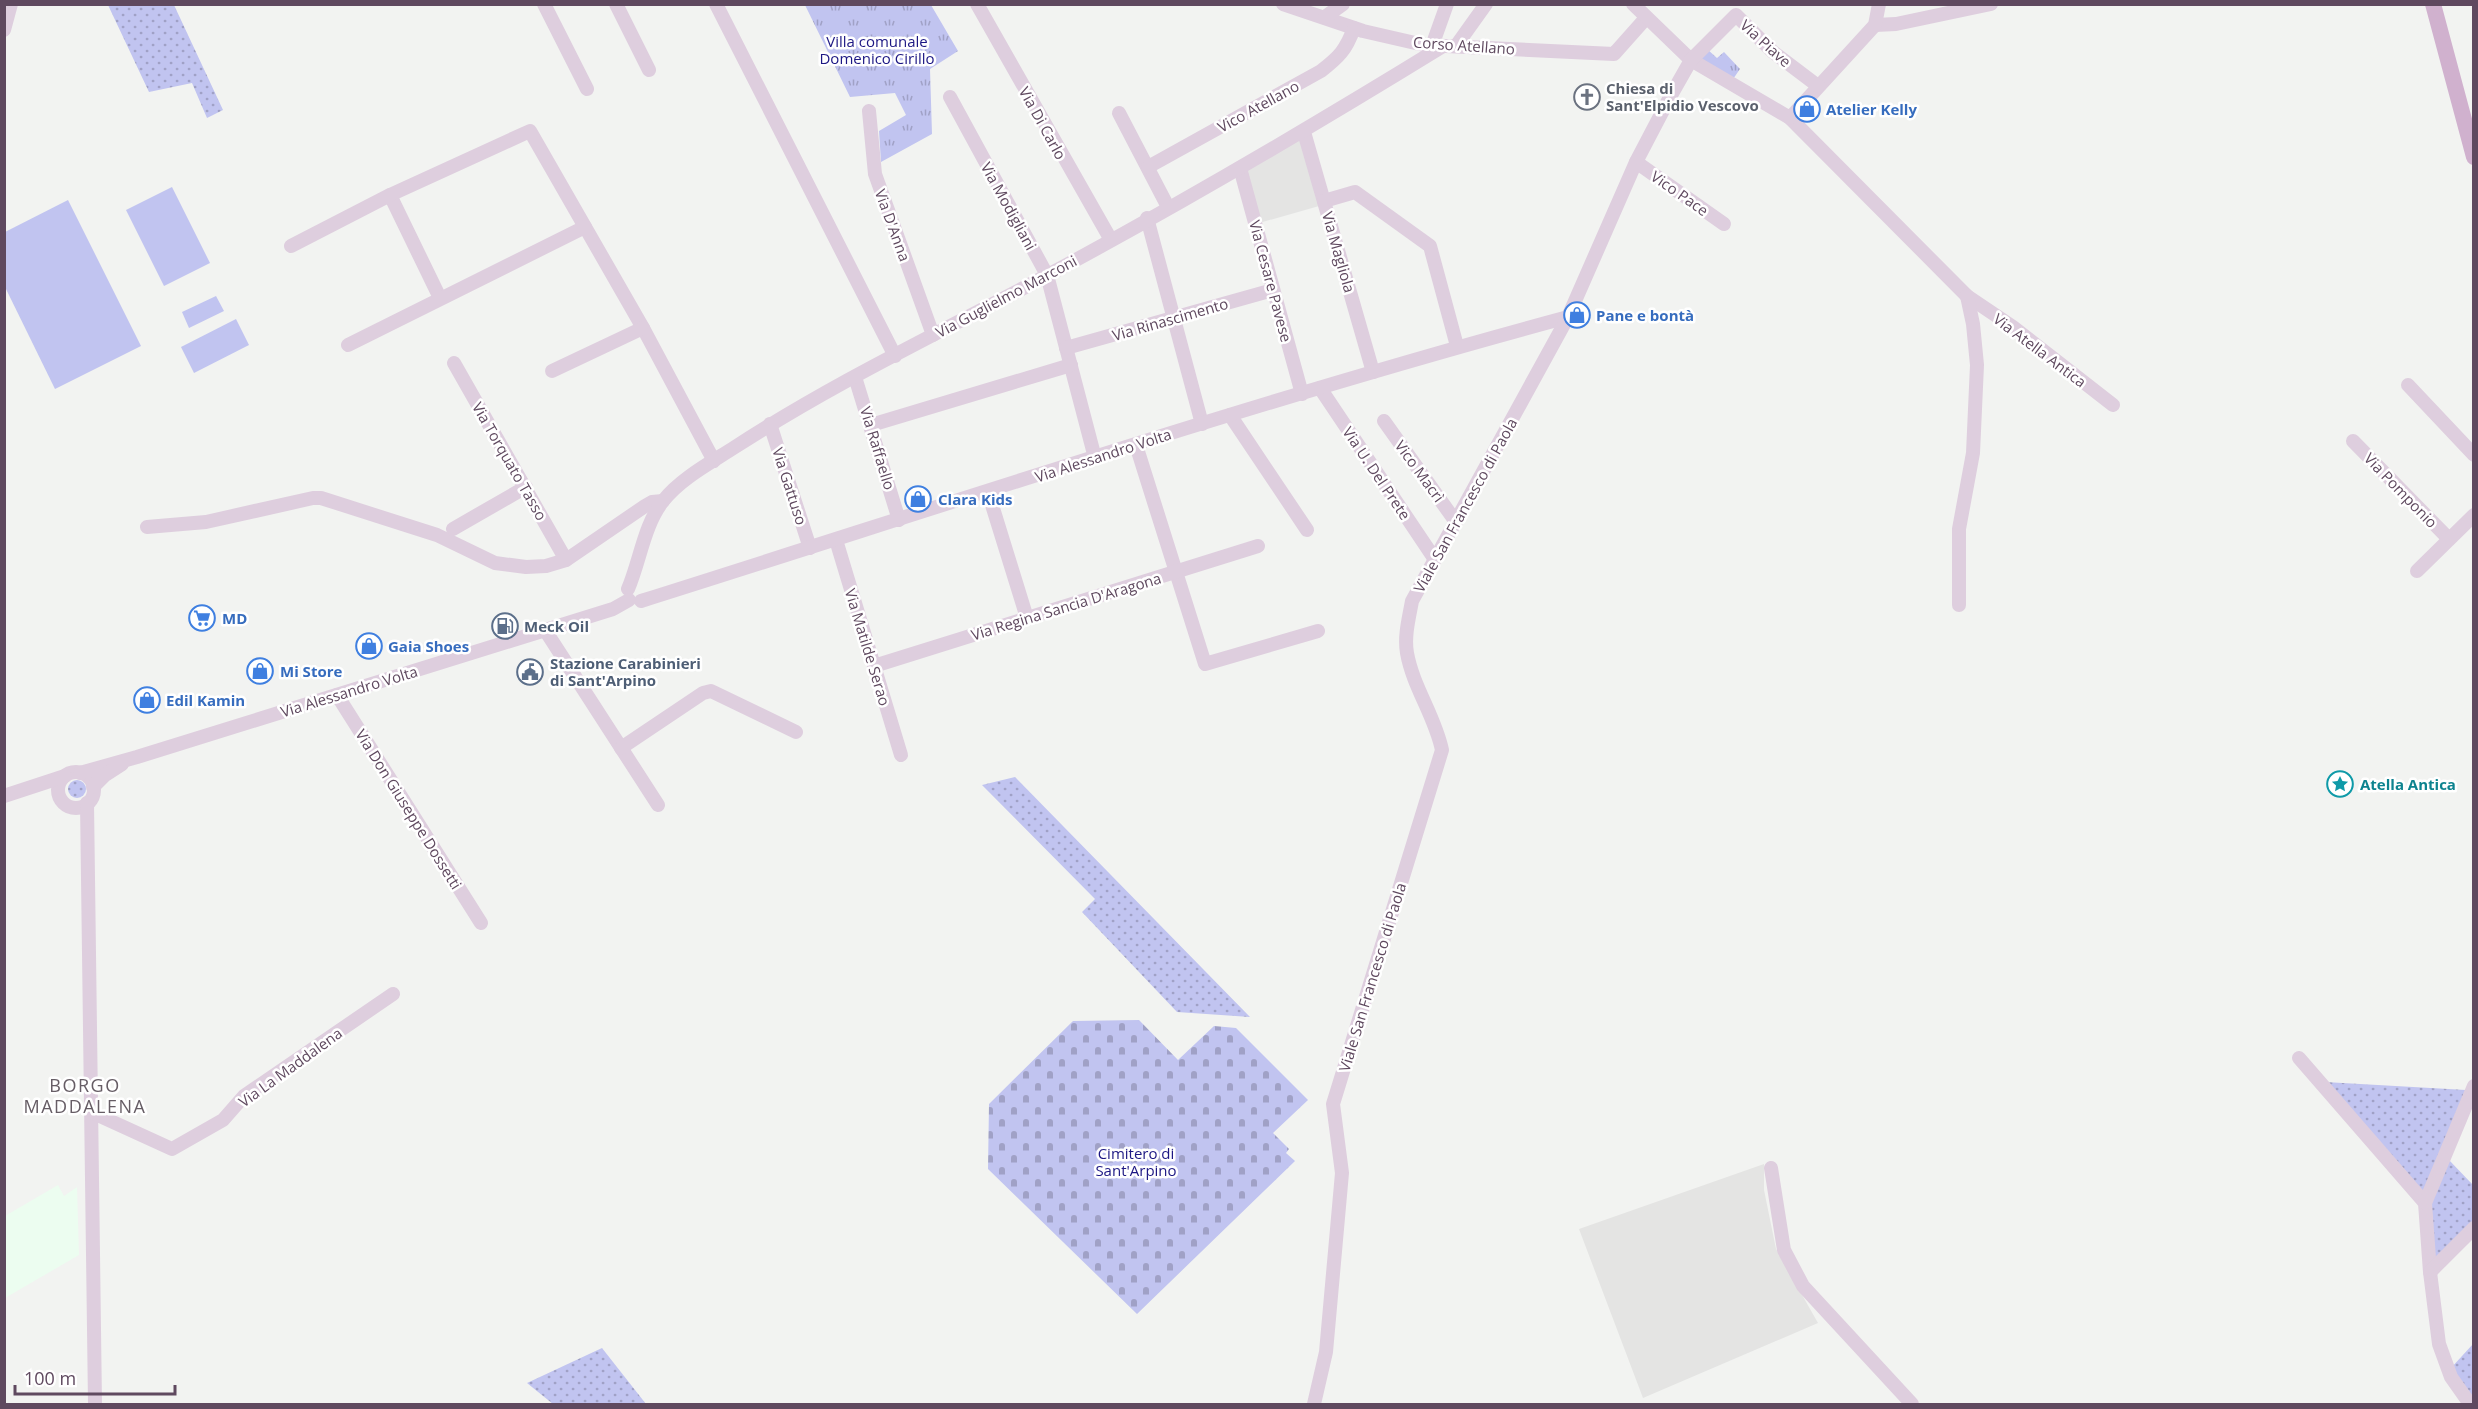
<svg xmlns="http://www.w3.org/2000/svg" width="2478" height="1409" font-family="'Open Sans',sans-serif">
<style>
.commercial{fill:#ecfdf0}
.education{fill:#e4e4e3}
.grass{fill:url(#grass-dots)}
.cemetery{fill:url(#cemetery-stones)}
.park{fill:url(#park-tufts)}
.pitch{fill:#c1c4f0}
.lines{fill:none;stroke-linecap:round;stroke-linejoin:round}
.minor{stroke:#decede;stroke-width:14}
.major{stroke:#d0b1ce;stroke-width:16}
.labels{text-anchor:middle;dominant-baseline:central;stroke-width:5;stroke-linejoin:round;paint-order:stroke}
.park-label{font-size:15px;fill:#1c1783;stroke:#fff}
.street-label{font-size:15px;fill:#5f495f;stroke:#fff}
.worship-label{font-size:15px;font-weight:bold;fill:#5b616d;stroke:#fff;text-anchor:start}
.shop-label{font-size:15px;font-weight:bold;fill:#366cbe;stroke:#fff;text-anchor:start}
.service-label{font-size:15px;font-weight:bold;fill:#4e5e75;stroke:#fff;text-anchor:start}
.culture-label{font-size:15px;font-weight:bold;fill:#0d838f;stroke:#fff;text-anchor:start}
.quarter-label{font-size:18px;letter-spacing:1.5px;fill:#665d65;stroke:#fff}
</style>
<defs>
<pattern id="grass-dots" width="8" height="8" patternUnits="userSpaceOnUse" patternTransform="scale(1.5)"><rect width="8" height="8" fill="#c1c4f0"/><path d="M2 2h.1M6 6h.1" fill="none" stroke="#a0a1c6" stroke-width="1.8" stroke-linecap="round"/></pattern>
<pattern id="cemetery-stones" width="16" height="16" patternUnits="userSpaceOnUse" patternTransform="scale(1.5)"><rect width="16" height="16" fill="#c1c4f0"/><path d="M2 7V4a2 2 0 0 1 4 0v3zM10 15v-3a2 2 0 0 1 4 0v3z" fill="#a0a1c6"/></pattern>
<pattern id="park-tufts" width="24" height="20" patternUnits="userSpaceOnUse" patternTransform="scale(1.5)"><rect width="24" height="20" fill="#c1c4f0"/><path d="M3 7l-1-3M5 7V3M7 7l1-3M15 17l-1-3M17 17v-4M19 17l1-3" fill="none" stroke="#a0a1c6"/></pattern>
</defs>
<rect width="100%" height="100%" fill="#f2f3f1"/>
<polygon class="commercial" points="58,1185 64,1196 77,1187 79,1255 5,1298 5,1216"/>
<g class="education">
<polygon points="1299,140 1303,143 1319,206 1259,223 1245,170"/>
<polygon points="1764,1164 1764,1190 1776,1249 1818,1323 1643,1398 1579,1229"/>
</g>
<g class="grass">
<polygon points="108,5 174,5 223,110 207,118 192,83 149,92"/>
<polygon points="1015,777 1250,1017 1177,1012 1082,912 1095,899 982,785"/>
<circle cx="77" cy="789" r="9"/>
<polygon points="2325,1082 2466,1090 2425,1192 2416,1189"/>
<polygon points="2448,1159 2473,1185 2473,1221 2434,1260 2428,1210"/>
<polygon points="2473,1344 2473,1396 2470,1400 2451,1368"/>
<polygon points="602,1348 646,1404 553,1404 527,1383"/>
</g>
<polygon class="cemetery" points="1139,1020 1178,1060 1214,1026 1236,1028 1308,1100 1273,1133 1289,1149 1286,1153 1295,1161 1137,1314 988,1169 989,1104 1073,1021"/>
<g class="park">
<polygon points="805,5 931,5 958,51 930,69 932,134 881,162 879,131 906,115 895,93 850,97"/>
<polygon points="1707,49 1717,58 1724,52 1740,69 1731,82 1695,61"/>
</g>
<g class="pitch">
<polygon points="172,187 210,263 164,286 126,210"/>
<polygon points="68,200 141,346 55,389 5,287 5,232"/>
<polygon points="216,296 224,311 189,328 182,312"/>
<polygon points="236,319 249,345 194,373 181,347"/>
</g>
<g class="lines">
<g class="minor">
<polyline points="544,4 587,89"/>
<polyline points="616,4 649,70"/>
<polyline points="716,4 895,356"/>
<polyline points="977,4 1111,240"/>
<polyline points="1283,4 1363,31 1424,45 1614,54 1646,18"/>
<polyline points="1633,4 1691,60 1790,118 1967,296 2013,327 2113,405"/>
<polyline points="1325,17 1343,4"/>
<polyline points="1875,25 1896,24 1991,4"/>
<polyline points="4,30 11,4"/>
<polyline points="1432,46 1447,4"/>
<polyline points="1456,46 1486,4"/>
<polyline points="950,97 1047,275 1095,458"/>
<polyline points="869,111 875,174 933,335"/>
<polyline points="1119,113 1168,207"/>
<polyline points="1790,118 1875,25 1879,4"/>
<polyline points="1304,132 1373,372"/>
<polyline points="1636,162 1724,224"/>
<path d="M1148,167L1321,71C1339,57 1346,50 1354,28"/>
<polyline points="1240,168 1302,394"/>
<polyline points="390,195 440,298"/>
<polyline points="1324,201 1355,192 1430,246 1457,346"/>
<polyline points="1147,218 1202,424"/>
<polyline points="291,246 390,195 530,131 643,328 714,461"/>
<polyline points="348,345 585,227"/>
<polyline points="1066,348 1273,290"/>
<polyline points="454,363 566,560"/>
<polyline points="552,371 643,328"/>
<polyline points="855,377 899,520"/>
<polyline points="2408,385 2474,455"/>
<polyline points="1320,388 1434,558"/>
<polyline points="1230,415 1307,530"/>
<polyline points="1384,421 1456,522"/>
<polyline points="770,424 810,548"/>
<polyline points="871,425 1071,365"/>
<polyline points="2353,441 2449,539"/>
<polyline points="1136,445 1205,664 1318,631"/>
<polyline points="988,492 1027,618"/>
<polyline points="147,527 206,522 313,498 321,498 437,535 495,563 526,567 546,566 566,560 645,506 652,502 663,501"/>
<polyline points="453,529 526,487"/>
<polyline points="836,540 901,755"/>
<polyline points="2417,571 2474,515"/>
<path d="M628,589C640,561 644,525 663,501C681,478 712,462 735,447C835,382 943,331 1048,275C1182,203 1313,126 1443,46"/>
<path d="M641,601C949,504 1256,401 1568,317"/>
<polyline points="1959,605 1959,529 1973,453 1977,365 1973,324 1967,296"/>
<polyline points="545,630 658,805"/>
<polyline points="874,666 1258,546"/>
<polyline points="337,695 481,923"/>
<polyline points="621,748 703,693 711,691 796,732"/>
<circle cx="76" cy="790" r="18"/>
<polyline points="80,773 137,757 613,609 629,600"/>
<polyline points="93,787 105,775 122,764"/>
<polyline points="4,796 65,776"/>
<polyline points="87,803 95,1404"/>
<polyline points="2299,1058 2425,1203 2430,1272 2439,1344 2451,1377 2470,1404"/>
<polyline points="91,1112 172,1149 223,1120 244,1096 393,994"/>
<polyline points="1771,1168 1784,1250 1803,1286 1912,1404"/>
<polyline points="2425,1203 2474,1086"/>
<polyline points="2430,1272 2474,1228"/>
<path d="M1314,1404L1326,1352L1342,1173L1333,1104L1442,750C1435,716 1413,687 1407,653C1404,636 1409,618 1412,601L1568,317L1636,162L1670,97L1691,60L1736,15L1773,52L1818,86"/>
</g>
<polyline class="major" points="2433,4 2474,157"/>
</g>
<defs>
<g id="church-ring" transform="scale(1.35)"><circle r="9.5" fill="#fff" stroke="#6b7280" stroke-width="1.5"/><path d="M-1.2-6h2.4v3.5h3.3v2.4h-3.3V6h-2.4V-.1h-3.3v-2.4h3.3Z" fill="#6b7280"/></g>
<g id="shop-ring" transform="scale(1.35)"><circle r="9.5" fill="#fff" stroke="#3f7fe0" stroke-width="1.5"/><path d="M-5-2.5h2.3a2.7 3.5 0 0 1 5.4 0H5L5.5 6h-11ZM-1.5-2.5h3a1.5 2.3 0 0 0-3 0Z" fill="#3f7fe0"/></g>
<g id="supermarket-ring" transform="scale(1.35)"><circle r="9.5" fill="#fff" stroke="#3f7fe0" stroke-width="1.5"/><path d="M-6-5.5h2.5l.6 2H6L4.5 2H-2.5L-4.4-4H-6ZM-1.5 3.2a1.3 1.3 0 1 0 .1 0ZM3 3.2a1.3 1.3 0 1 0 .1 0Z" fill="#3f7fe0"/></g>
<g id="fuel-ring" transform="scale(1.35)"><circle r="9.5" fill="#fff" stroke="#5c6f8a" stroke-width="1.5"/><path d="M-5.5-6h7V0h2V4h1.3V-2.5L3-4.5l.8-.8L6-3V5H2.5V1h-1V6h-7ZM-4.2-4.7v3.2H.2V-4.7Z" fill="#5c6f8a"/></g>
<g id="civic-ring" transform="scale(1.35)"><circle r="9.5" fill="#fff" stroke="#5c6f8a" stroke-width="1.5"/><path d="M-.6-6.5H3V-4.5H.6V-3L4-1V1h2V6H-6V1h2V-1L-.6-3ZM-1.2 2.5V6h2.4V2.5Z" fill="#5c6f8a"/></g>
<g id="sight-ring" transform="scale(1.35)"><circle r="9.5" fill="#fff" stroke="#0f9aa8" stroke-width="1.5"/><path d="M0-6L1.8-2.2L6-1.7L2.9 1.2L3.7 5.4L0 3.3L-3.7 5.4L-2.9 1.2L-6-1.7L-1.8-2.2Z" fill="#0f9aa8"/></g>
</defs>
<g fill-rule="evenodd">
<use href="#church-ring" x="1587" y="97"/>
<use href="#shop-ring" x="1807" y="109"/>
<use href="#shop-ring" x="1577" y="315"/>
<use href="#shop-ring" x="918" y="499"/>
<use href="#supermarket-ring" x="202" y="618"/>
<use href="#fuel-ring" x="505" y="626"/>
<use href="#shop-ring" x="369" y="646"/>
<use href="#shop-ring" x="260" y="671"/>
<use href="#civic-ring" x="530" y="672"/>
<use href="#shop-ring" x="147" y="700"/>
<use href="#sight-ring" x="2340" y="784"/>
</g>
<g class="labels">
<g class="park-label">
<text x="877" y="41">Villa comunale<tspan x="877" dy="17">Domenico Cirillo</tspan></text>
<text x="1136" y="1153">Cimitero di<tspan x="1136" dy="17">Sant'Arpino</tspan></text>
</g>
<g class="street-label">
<text transform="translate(1766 43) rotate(42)">Via Piave</text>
<text transform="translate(1464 45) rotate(4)">Corso Atellano</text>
<text transform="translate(1258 106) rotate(-29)">Vico Atellano</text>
<text transform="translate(1043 123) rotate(61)">Via Di Carlo</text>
<text transform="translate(1680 193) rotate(35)">Vico Pace</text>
<text transform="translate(1009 206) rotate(61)">Via Modigliani</text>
<text transform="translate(893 225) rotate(70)">Via D'Anna</text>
<text transform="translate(1339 252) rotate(74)">Via Magliola</text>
<text transform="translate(1271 281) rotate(75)">Via Cesare Pavese</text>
<text transform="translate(1006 296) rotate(-28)">Via Guglielmo Marconi</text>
<text transform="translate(1170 319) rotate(-16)">Via Rinascimento</text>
<text transform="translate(2040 350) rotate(37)">Via Atella Antica</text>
<text transform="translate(878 448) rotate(73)">Via Raffaello</text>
<text transform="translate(1103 455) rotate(-18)">Via Alessandro Volta</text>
<text transform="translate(510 461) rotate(60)">Via Torquato Tasso</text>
<text transform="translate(1420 471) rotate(54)">Vico Macrì</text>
<text transform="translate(1377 473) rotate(56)">Via U. Del Prete</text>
<text transform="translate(790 486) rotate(72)">Via Gattuso</text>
<text transform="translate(2401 490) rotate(46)">Via Pomponio</text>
<text transform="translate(1465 505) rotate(-61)">Viale San Francesco di Paola</text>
<text transform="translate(1066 606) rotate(-17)">Via Regina Sancia D'Aragona</text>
<text transform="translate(868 647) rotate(73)">Via Matilde Serao</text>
<text transform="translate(349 691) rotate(-17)">Via Alessandro Volta</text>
<text transform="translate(409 809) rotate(58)">Via Don Giuseppe Dossetti</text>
<text transform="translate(1372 977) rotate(-73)">Viale San Francesco di Paola</text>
<text transform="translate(290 1067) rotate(-36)">Via La Maddalena</text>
</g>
<g class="worship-label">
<text x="1606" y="88">Chiesa di<tspan x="1606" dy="17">Sant'Elpidio Vescovo</tspan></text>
</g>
<g class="shop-label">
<text x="1826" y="109">Atelier Kelly</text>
<text x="1596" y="315">Pane e bontà</text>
<text x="938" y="499">Clara Kids</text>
<text x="222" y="618">MD</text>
<text x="388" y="646">Gaia Shoes</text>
<text x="280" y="671">Mi Store</text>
<text x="166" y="700">Edil Kamin</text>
</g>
<g class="service-label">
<text x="524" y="626">Meck Oil</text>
<text x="550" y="663">Stazione Carabinieri<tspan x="550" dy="17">di Sant'Arpino</tspan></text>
</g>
<g class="culture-label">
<text x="2360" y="784">Atella Antica</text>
</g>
<g class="quarter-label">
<text x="85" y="1085">BORGO<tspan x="85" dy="21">MADDALENA</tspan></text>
</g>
</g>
<rect width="2478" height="1409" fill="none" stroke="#5f495f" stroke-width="12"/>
<path d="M15 1385v9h160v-9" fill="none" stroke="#5f495f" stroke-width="3"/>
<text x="24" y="1385" font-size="18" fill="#5f495f" stroke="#ffffff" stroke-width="4.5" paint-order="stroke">100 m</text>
</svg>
